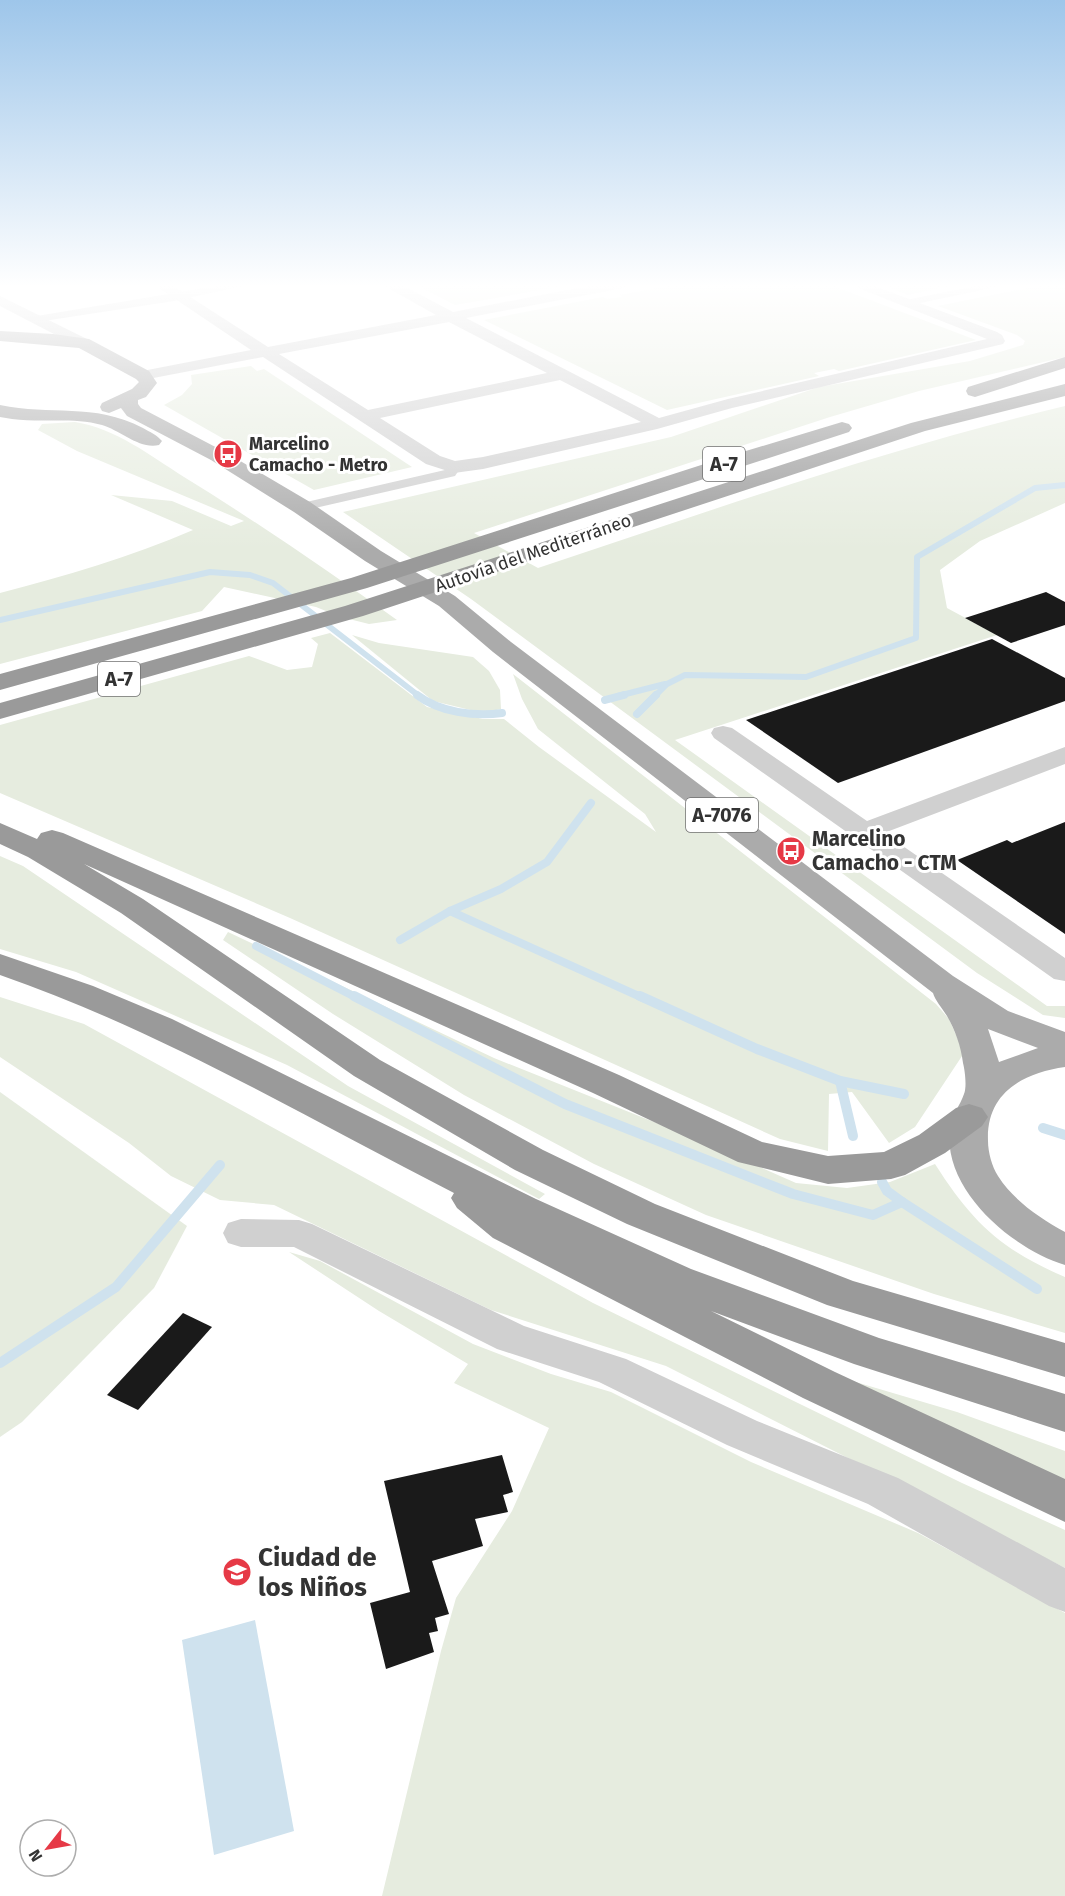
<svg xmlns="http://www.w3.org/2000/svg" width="1065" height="1896" font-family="'Fira Sans',sans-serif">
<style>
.green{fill:#e6ecdf}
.water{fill:#cfe2ee}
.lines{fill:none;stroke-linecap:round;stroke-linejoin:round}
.stream-far2{stroke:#cfe2ee;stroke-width:6}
.stream-far1{stroke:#cfe2ee;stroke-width:8}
.stream{stroke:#cfe2ee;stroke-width:10}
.building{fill:#1a1a1a}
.pedestrian{fill:#d0d0d0;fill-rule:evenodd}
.minor{fill:#d0d0d0;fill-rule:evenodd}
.primary{fill:#ababab;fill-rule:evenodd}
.motorway{fill:#9a9a9a;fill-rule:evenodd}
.labels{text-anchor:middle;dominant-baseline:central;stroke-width:6;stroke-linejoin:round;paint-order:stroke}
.far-poi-label{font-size:18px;font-weight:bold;fill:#333;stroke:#fff;text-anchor:start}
.far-street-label{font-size:18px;fill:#333;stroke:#fff}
.shield{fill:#fff;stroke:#707070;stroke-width:1.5}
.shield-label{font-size:20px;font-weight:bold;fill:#333}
.poi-label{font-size:21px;font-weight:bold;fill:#333;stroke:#fff;text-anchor:start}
.near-poi-label{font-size:26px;font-weight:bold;fill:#333;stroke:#fff;text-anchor:start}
</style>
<rect width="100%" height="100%" fill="#fff"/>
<g class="green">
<polygon points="414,284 569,284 570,285 455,305"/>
<polygon points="676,284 828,284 976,340 839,371 834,369 814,373 819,376 667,410 484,320 603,297 607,299 622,297 620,295"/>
<polygon points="879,284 959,284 908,295"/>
<path d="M1047,284L1065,288V357L919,391L830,417L474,533L538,568C712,510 886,449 1065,406V503L980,541L940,570L947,608L997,635L675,740L1047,1006H1065V1018L1043,1015L977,973L471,599L343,512L671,437L819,387L970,361L1023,345L1025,341L1017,335L938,306Z"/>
<polygon points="251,366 257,371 264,369 412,467 314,490 164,405 182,395 192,384 191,375"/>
<path d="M75,422C115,428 151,456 184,477C257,522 327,570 397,620L369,624L341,617L316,607L224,587L202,611L0,664V593C65,576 131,557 193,530L111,495L172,501L231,526L244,521L77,451L38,430L42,424Z"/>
<polygon points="330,633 427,707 483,719 504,719 539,747 656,832 645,814 538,729 522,699 513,674 936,1004 949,1019 964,1053 915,1127 889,1143 852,1092 829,1094 828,1151 780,1139 290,918 0,793 0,725 249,656 287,670 312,667 318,644 311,638"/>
<polygon points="352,635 379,643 473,657 489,671 500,690 501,709 483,713 433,701"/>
<polygon points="0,856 23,866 348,1086 545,1194 539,1199 287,1065 76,972 0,949"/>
<path d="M228,932L494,1058L699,1140L796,1183L847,1188L890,1182L935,1164C972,1222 1001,1250 1065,1277V1333L934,1294L706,1215L594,1164L464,1095L333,1014L223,940Z"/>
<polygon points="0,997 84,1024 593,1303 962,1483 1065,1530 1065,1568 666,1366 491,1310 274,1205 220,1200 171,1176 129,1143 0,1057"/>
<polygon points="0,1092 187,1226 154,1288 22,1422 0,1437"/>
<polygon points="289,1252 320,1261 473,1344 551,1374 611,1392 751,1462 918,1533 1065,1613 1065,1896 382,1896 441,1651 456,1598 512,1511 549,1428 454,1383 468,1364 379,1311"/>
<polygon points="822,1372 957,1412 1065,1451 1065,1483"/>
</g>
<polygon class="water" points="255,1620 294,1831 214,1855 182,1640"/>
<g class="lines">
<g class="stream-far2">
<polyline points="0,620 210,572 250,575 273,583 419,696"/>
<polyline points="618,696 665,684"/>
<polyline points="655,696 667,684 685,675 806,677 916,638 917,557 1035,488 1065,485"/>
</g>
<g class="stream-far1">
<path d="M417,695C439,712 475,717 502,713"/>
<polyline points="605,700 624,695"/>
<polyline points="637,714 656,695"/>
<polyline points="450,911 643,998"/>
<polyline points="400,940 450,911 501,889 547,862 591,803"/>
<polyline points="256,946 357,998"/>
</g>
<g class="stream">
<polyline points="354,996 565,1104 793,1194 873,1215 902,1202"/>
<polyline points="640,996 757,1049 840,1081 904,1094"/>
<polyline points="840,1081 853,1136"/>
<polyline points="1043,1128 1065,1135"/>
<polyline points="882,1182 887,1191 902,1202 1037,1289"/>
<polyline points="0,1363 116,1287 220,1165"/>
</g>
</g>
<g class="building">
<polygon points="1046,592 1065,602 1065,625 1011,643 965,618"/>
<polygon points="992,639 1065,678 1065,701 838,783 746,720"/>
<polygon points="1065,822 1065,934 957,860 1007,840 1012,843"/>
<polygon points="183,1313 212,1327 138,1410 107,1395"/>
<polygon points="502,1455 513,1492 503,1495 508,1512 475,1519 483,1546 432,1561 449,1614 435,1618 438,1631 429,1633 434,1652 386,1669 370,1603 410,1592 384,1481"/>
</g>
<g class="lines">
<g class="pedestrian">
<polygon points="228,284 252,284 174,301 37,322 31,319 37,316"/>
<polygon points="986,284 1010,284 906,306 900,303 906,300"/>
<polygon points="454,463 461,467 455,476 302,511 295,507 302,503 445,470 449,464"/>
</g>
<g class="minor">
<path d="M153,284H170L268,347L436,315L381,284H400L453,312L598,284H630L623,288L466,318L659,418L728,399L987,339L848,284H869L997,332L1002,335L1005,341L1003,344L732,408L657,429L483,469L454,473L426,464L263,357L143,380L137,378L135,375L137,372L251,350ZM449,322L547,373L368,410L279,354ZM560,380L641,422L483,457L455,461L440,456L380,418Z"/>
<polygon points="0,296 89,340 91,343 83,348 77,346 0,306"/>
<polygon points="723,726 732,728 867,821 1065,747 1065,764 884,833 1065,958 1065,981 1054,979 714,738 711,733 714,728"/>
<polygon points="241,1219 299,1220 312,1224 524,1326 626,1359 757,1421 898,1478 1065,1568 1065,1612 1049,1606 868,1504 727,1445 599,1382 497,1349 294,1247 241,1247 228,1243 223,1233 228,1223"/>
</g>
<g class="primary">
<path d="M0,331L53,334L89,339L149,371L157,383L146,397L138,400V404L141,408L225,452L310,502L381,551L455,596L511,642L953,976L1008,1011L1065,1032V1067C1023,1073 986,1093 988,1141C988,1152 992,1167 998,1176C1014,1201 1040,1218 1065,1232V1265C1012,1249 941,1189 950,1127C952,1114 960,1106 964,1094C967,1087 965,1071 963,1063C961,1046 955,1030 947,1016C942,1008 935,1000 933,993L493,652L439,606L365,561L294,512L211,460L127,416L121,408L109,413L102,411L100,407L102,403L132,389L139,382L136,379L79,348L0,341ZM988,1029L1038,1048L999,1062Z"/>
<path d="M0,405C51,416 93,402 143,428C150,432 157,435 162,441L159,445C140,450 120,430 102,425C73,417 42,423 12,419L0,417Z"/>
</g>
<g class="motorway">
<polygon points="1065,357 1065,368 975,397 968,395 966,391 968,387"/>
<polygon points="1065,384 1065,396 925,431 363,616 0,719 0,703 345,606 911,423"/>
<polygon points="842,422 849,424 852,428 849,432 367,588 0,690 0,674 351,578 726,457"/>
<polygon points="0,823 37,839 41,833 52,830 63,833 619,1075 762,1142 828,1156 884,1152 919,1135 956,1108 969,1104 982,1108 988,1117 982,1126 945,1153 905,1175 891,1179 828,1184 738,1162 593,1093 84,864 143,899 380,1060 543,1150 655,1204 853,1281 1065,1343 1065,1377 827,1305 627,1224 515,1170 354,1076 121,913 28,857 0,844"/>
<path d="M0,954L93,986L172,1019L536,1199L691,1269L879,1338L1065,1394V1432L854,1364L711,1311L835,1372L1065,1479V1522L803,1398L493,1238L457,1208L451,1198L454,1193C305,1117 159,1030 0,975Z"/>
</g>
</g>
<linearGradient id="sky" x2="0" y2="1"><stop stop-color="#9ec6ea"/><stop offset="0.52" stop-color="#fff"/><stop offset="1" stop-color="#fff" stop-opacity="0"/></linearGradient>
<rect width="1065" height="550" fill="url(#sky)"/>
<defs>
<g id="bus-disc" transform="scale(1.5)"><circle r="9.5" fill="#e63946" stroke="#fff"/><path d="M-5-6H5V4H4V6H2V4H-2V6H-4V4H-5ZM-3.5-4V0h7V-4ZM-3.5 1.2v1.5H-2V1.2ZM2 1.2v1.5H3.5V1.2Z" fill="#fff"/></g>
<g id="school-disc" transform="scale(1.5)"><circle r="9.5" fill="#e63946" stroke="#fff"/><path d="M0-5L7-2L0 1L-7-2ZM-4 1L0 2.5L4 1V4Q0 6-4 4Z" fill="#fff"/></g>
</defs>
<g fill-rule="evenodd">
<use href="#bus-disc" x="228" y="454"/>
<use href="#bus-disc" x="791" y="851"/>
<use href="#school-disc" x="237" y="1572"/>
</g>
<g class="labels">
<g class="far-poi-label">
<text x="249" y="444">Marcelino<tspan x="249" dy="21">Camacho - Metro</tspan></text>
</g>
<g class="far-street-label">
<text transform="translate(533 553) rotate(-19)">Autovía del Mediterráneo</text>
</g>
<g class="shield">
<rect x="703" y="447" width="42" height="34" rx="4.5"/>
<rect x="98" y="662" width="42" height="34" rx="4.5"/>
<rect x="686" y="798" width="72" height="34" rx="4.5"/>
</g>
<g class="shield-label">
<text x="724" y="464">A-7</text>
<text x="119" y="679">A-7</text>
<text x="722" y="815">A-7076</text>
</g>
<g class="poi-label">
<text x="812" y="839">Marcelino<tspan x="812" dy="24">Camacho - CTM</tspan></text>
</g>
<g class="near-poi-label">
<text x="258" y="1557">Ciudad de<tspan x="258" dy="30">los Niños</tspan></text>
</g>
</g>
<g transform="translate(48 1848) rotate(239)"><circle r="28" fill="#ffffff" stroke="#adadad" stroke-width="1.5"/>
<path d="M0-4.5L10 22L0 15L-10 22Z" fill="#e63946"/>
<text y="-9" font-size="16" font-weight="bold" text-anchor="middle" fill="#333333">N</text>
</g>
</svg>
